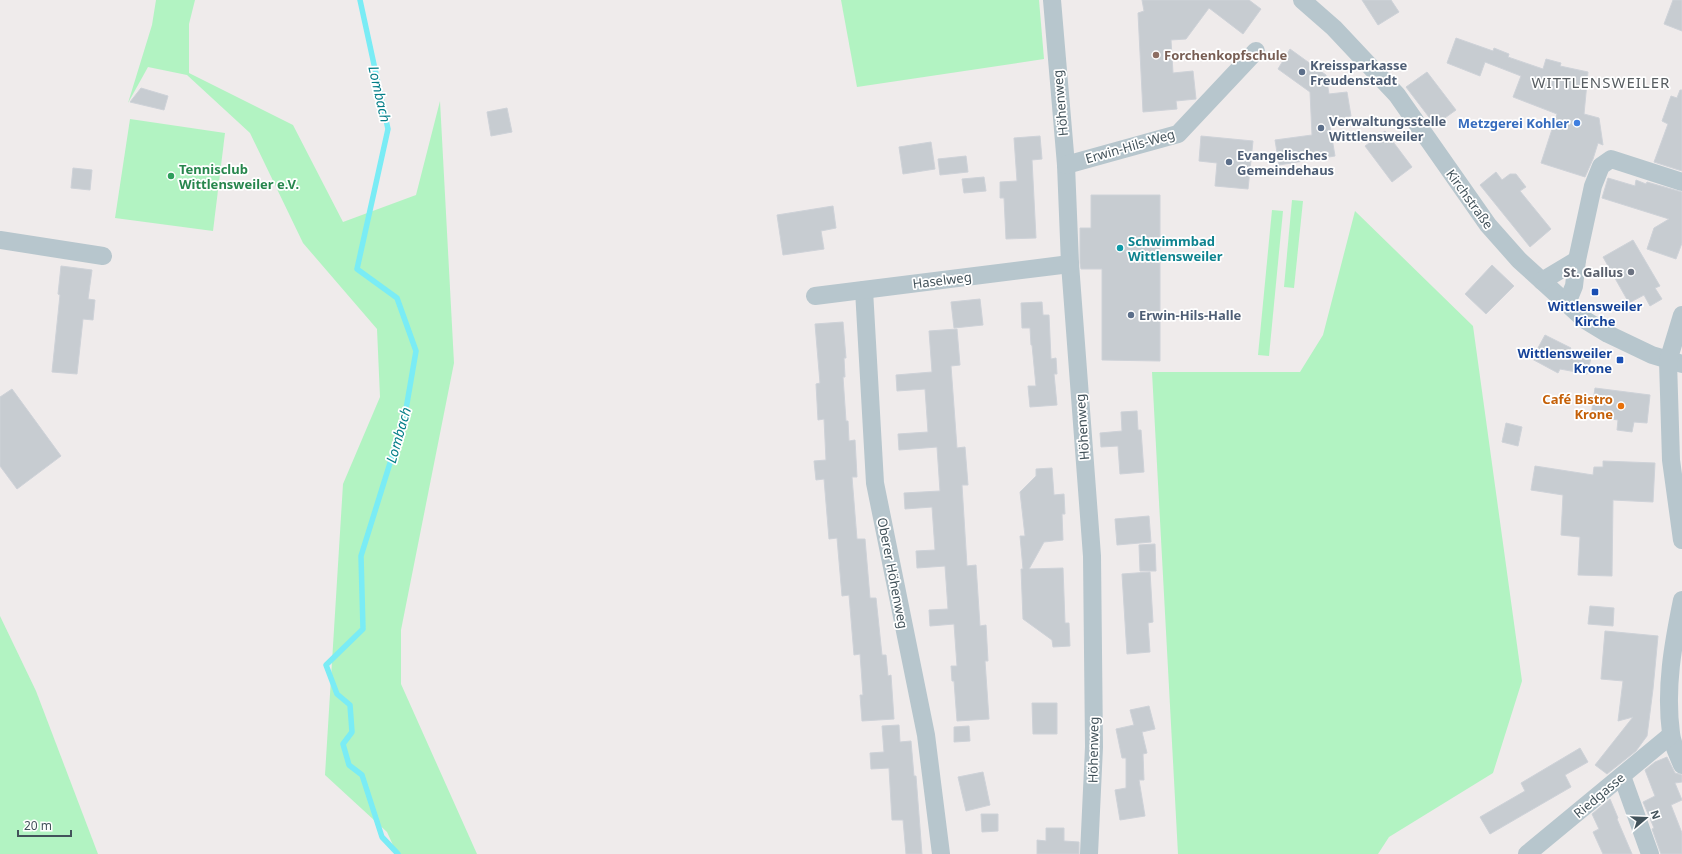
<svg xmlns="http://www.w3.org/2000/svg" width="1682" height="854" font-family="'Noto Sans',sans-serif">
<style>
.green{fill:#b2f3c2}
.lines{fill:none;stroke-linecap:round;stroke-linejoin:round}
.stream{stroke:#7aecf5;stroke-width:5.5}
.building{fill:#c7ccd1;stroke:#ced2d8}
.minor{stroke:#b7c6cd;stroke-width:18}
.education-dot{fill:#8d6e63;stroke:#fff;stroke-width:1.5}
.service-dot{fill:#5c6f8a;stroke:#fff;stroke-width:1.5}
.shop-dot{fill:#3f7fe0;stroke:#fff;stroke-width:1.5}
.leisure-dot{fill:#2e9e5b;stroke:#fff;stroke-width:1.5}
.culture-dot{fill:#0f9aa8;stroke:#fff;stroke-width:1.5}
.worship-dot{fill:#6b7280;stroke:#fff;stroke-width:1.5}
.transit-dot{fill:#1a4fb4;stroke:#fff;stroke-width:1.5}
.food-dot{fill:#e8710a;stroke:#fff;stroke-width:1.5}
.labels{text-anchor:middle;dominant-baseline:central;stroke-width:3.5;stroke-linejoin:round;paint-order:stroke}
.education-label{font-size:13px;font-weight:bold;fill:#785e54;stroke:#fff;text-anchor:start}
.service-label{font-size:13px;font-weight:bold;fill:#4e5e75;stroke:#fff;text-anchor:start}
.street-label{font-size:13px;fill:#42525a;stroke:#fff}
.shop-label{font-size:13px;font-weight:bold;fill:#366cbe;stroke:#fff;text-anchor:end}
.leisure-label{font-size:13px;font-weight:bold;fill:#27864d;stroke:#fff;text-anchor:start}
.culture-label{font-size:13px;font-weight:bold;fill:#0d838f;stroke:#fff;text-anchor:start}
.worship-label{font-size:13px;font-weight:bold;fill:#5b616d;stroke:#fff;text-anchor:end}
.transit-label{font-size:13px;font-weight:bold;fill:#164399;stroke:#fff}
.food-label{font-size:13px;font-weight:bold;fill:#c56008;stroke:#fff;text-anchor:end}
.water-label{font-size:14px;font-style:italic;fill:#047e88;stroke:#fff}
.quarter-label{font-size:15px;letter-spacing:1px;fill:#575d61;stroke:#fff}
</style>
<rect width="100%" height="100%" fill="#efebeb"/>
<g class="green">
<polygon points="156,0 195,0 189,24 189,73 293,125 343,222 416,195 440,101 454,363 401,630 401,684 477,854 397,854 387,832 325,775 343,484 380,397 377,329 303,243 250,133 187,75 148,67 128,103 152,25"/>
<polygon points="841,0 1039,0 1044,59 857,87"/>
<polygon points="130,119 225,133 213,231 115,218"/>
<polygon points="1292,200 1303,201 1294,288 1284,287"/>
<polygon points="1272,210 1283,211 1269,356 1258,355"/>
<polygon points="1355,211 1473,326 1522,681 1493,773 1389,837 1378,854 1178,854 1152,372 1300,372 1323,335"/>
<polygon points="0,616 36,691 98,854 0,854"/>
</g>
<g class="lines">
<polyline class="stream" points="360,0 388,129 357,269 397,298 416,351 405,415 361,556 363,629 326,665 337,694 350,705 352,732 343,744 349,765 362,775 382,837 398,854"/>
</g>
<g class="building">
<polygon points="1142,0 1249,0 1261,9 1243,34 1209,8 1186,39 1171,40 1173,73 1193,71 1196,99 1176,101 1177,109 1143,112 1138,13 1144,11"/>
<polygon points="1362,0 1391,0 1399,12 1378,25"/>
<polygon points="1673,0 1682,0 1682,31 1664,24"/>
<polygon points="1456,38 1493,51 1494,48 1509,54 1508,57 1543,69 1546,59 1561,63 1560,66 1588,72 1584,114 1599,118 1603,145 1598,143 1593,159 1585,177 1541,163 1557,114 1513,97 1521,76 1485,62 1480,76 1447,63"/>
<polygon points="1290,49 1326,75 1329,94 1347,92 1351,116 1329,120 1335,156 1279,165 1275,140 1312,135 1310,92 1278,69"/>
<polygon points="1427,72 1456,110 1435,125 1406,87"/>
<polygon points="141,88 168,96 164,110 130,102"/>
<polygon points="1680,90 1682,90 1682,171 1654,162 1668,124 1662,121 1671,96 1677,98"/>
<polygon points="507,108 512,132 491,136 487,112"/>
<polygon points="1385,131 1412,167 1392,182 1365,146"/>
<polygon points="1040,136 1042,159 1032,160 1036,238 1006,239 1004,198 1000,198 1000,182 1017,181 1014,138"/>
<polygon points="1201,136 1253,141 1248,189 1215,186 1217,163 1199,161"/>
<polygon points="931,142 935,169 903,174 899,147"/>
<polygon points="966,156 968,172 940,175 938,159"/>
<polygon points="73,168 92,170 90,190 71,188"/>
<polygon points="1496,172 1502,180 1510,174 1516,174 1526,187 1520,191 1551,229 1530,247 1480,185"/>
<polygon points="984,177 986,191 964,193 962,179"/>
<polygon points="1608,178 1635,186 1636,180 1646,184 1647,182 1682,192 1682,243 1676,259 1647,249 1654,228 1669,219 1602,198"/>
<polygon points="1091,195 1160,195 1160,361 1102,360 1102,269 1081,269 1080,263 1080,228 1091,228"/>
<polygon points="833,206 836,228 821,231 824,249 783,255 777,215"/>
<polygon points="1633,240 1660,286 1655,288 1662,299 1650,306 1644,295 1629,303 1603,257"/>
<polygon points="1492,265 1514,286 1486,314 1465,294"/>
<polygon points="61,266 92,270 88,299 95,300 93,320 83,319 77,374 52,372 60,295 58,294"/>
<polygon points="980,299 983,325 954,328 951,302"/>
<polygon points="1042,302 1043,315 1049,315 1051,359 1056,358 1057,374 1054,374 1057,405 1030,407 1028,386 1036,386 1032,345 1031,345 1030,328 1022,328 1021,303"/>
<polygon points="843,322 846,358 844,358 845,377 843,377 846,421 848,421 849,441 855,440 856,458 857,477 852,477 857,539 865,539 870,598 876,598 882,655 886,655 888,676 891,675 894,719 862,721 860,695 863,695 860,654 854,655 849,595 842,596 837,538 829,539 824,479 816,480 814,461 826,460 824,419 818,420 816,384 820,383 815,324"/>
<polygon points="957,329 960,365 951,366 957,448 965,447 968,485 962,485 967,566 976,565 980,626 986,625 988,661 985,661 989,719 957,721 954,681 952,681 951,666 957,666 954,624 930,626 929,610 948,609 945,566 917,568 916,551 935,550 932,507 905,509 904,493 940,491 937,447 899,450 898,434 928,432 925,389 897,391 896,375 932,372 929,331"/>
<polygon points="1545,335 1571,348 1568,353 1591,358 1587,374 1560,369 1558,373 1532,359"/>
<polygon points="1595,388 1650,395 1647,423 1634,422 1632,432 1617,430 1618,420 1591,416"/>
<polygon points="12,389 61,456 17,489 0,466 0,397"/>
<polygon points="1137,411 1138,430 1141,430 1144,472 1120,474 1118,446 1101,447 1100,433 1122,431 1121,412"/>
<polygon points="1506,423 1522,427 1518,446 1502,442"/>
<polygon points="1603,461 1655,463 1653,502 1613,500 1612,576 1578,575 1580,537 1561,535 1563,495 1531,490 1535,466 1593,475 1594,467 1603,467"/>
<polygon points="1052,468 1054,495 1064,494 1065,514 1062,514 1063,540 1044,542 1029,569 1063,568 1065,623 1069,623 1070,646 1053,647 1052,640 1023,619 1021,569 1023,569 1020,536 1025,536 1020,492 1036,476 1036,469"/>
<polygon points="1149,516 1151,542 1117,545 1115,519"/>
<polygon points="1155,544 1156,571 1140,571 1139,545"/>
<polygon points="1150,572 1153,622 1148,623 1150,652 1127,654 1122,574"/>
<polygon points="1590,606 1614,608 1613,626 1588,624"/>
<polygon points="1605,631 1658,636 1653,689 1647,736 1636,751 1607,774 1595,765 1633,717 1618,721 1623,681 1601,679"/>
<polygon points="1032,703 1057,703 1057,734 1033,734"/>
<polygon points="1149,706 1155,729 1142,732 1147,753 1143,754 1144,780 1139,780 1145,816 1120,820 1115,790 1126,788 1126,758 1122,758 1116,729 1134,725 1130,710"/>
<polygon points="899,725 900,742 911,741 914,776 916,776 922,854 906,854 903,820 892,820 889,768 871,769 870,753 884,752 882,726"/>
<polygon points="969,726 970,741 954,742 954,727"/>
<polygon points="1580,748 1588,762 1565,775 1571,787 1490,834 1480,817 1525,791 1521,783"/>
<polygon points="1667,757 1675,773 1682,775 1682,782 1675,783 1682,800 1671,805 1682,833 1682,854 1661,854 1652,829 1654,828 1643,802 1655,796 1645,770 1655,762"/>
<polygon points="983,772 990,805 966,811 958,777"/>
<polygon points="1610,799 1618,818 1617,819 1632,854 1603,854 1593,832 1599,829 1592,814"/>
<polygon points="981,814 998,814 998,831 982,832"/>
<polygon points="1046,828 1064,828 1064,841 1079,842 1079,854 1037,854 1037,840 1046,841"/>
</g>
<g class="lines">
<g class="minor">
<polyline points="1052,0 1066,165 1070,264 1092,556 1094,747 1089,854"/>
<polyline points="1302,0 1334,28 1397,95 1488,225 1519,260 1585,320 1608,334 1652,355 1682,364"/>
<polyline points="1066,165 1178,134 1256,51"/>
<polyline points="0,240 103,256"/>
<polyline points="1542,281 1577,260"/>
<polyline points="864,290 875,483 926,735 941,854"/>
<polyline points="815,296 1070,264"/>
<polyline points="1567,303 1574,286 1577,260 1593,186 1601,166 1611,159 1682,182"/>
<polyline points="1682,315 1668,361 1671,460 1682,540"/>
<path d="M1682,600C1673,644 1665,688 1671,733C1672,744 1678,755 1682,765"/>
<polyline points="1622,776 1650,854"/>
<polyline points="1527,854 1671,735"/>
</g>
</g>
<circle class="education-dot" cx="1156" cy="55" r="4"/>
<g class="service-dot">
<circle cx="1302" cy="72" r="4"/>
<circle cx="1321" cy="128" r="4"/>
<circle cx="1229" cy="162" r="4"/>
<circle cx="1131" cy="315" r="4"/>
</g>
<circle class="shop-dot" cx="1577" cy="123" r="4"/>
<circle class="leisure-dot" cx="171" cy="176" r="4"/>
<circle class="culture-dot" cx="1120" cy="248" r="4"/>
<circle class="worship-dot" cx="1631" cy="272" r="4"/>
<g class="transit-dot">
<rect x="1591" y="288" width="8" height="8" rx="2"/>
<rect x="1616" y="356" width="8" height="8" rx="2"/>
</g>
<circle class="food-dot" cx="1621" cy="406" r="4"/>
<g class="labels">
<g class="education-label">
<text x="1164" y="55">Forchenkopfschule</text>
</g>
<g class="service-label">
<text x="1310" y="65">Kreissparkasse<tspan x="1310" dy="15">Freudenstadt</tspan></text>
<text x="1329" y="121">Verwaltungsstelle<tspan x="1329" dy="15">Wittlensweiler</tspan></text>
<text x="1237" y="155">Evangelisches<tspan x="1237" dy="15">Gemeindehaus</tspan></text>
<text x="1139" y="315">Erwin-Hils-Halle</text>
</g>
<g class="street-label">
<text transform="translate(1060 103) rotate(-95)">Höhenweg</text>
<text transform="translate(1130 146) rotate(-16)">Erwin-Hils-Weg</text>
<text transform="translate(1470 199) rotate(54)">Kirchstraße</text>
<text transform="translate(942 280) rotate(-7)">Haselweg</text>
<text transform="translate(1082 427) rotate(-94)">Höhenweg</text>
<text transform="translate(893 573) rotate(79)">Oberer Höhenweg</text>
<text transform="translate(1093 750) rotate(-89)">Höhenweg</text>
<text transform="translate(1599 795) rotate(-40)">Riedgasse</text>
</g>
<g class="shop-label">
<text x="1569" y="123">Metzgerei Kohler</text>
</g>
<g class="leisure-label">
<text x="179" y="169">Tennisclub<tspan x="179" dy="15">Wittlensweiler e.V.</tspan></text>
</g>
<g class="culture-label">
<text x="1128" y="241">Schwimmbad<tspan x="1128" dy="15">Wittlensweiler</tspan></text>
</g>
<g class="worship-label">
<text x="1623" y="272">St. Gallus</text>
</g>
<g class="transit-label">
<text x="1595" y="306">Wittlensweiler<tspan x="1595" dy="15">Kirche</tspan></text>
<text x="1612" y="353" text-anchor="end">Wittlensweiler<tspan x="1612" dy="15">Krone</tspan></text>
</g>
<g class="food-label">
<text x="1613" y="399">Café Bistro<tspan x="1613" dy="15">Krone</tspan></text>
</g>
<g class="water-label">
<text transform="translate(380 94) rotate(77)">Lombach</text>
<text transform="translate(398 435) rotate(-74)">Lombach</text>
</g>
<g class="quarter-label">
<text x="1601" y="82">WITTLENSWEILER</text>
</g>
</g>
<g transform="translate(1646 818) rotate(71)" stroke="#ffffff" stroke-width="3" paint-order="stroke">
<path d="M0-3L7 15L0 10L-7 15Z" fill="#42525a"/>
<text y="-6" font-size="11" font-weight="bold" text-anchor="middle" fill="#42525a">N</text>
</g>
<path d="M18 830v6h53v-6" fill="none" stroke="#42525a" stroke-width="2"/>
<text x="24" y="830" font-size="12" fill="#42525a" stroke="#ffffff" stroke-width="3" paint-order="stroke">20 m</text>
</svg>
